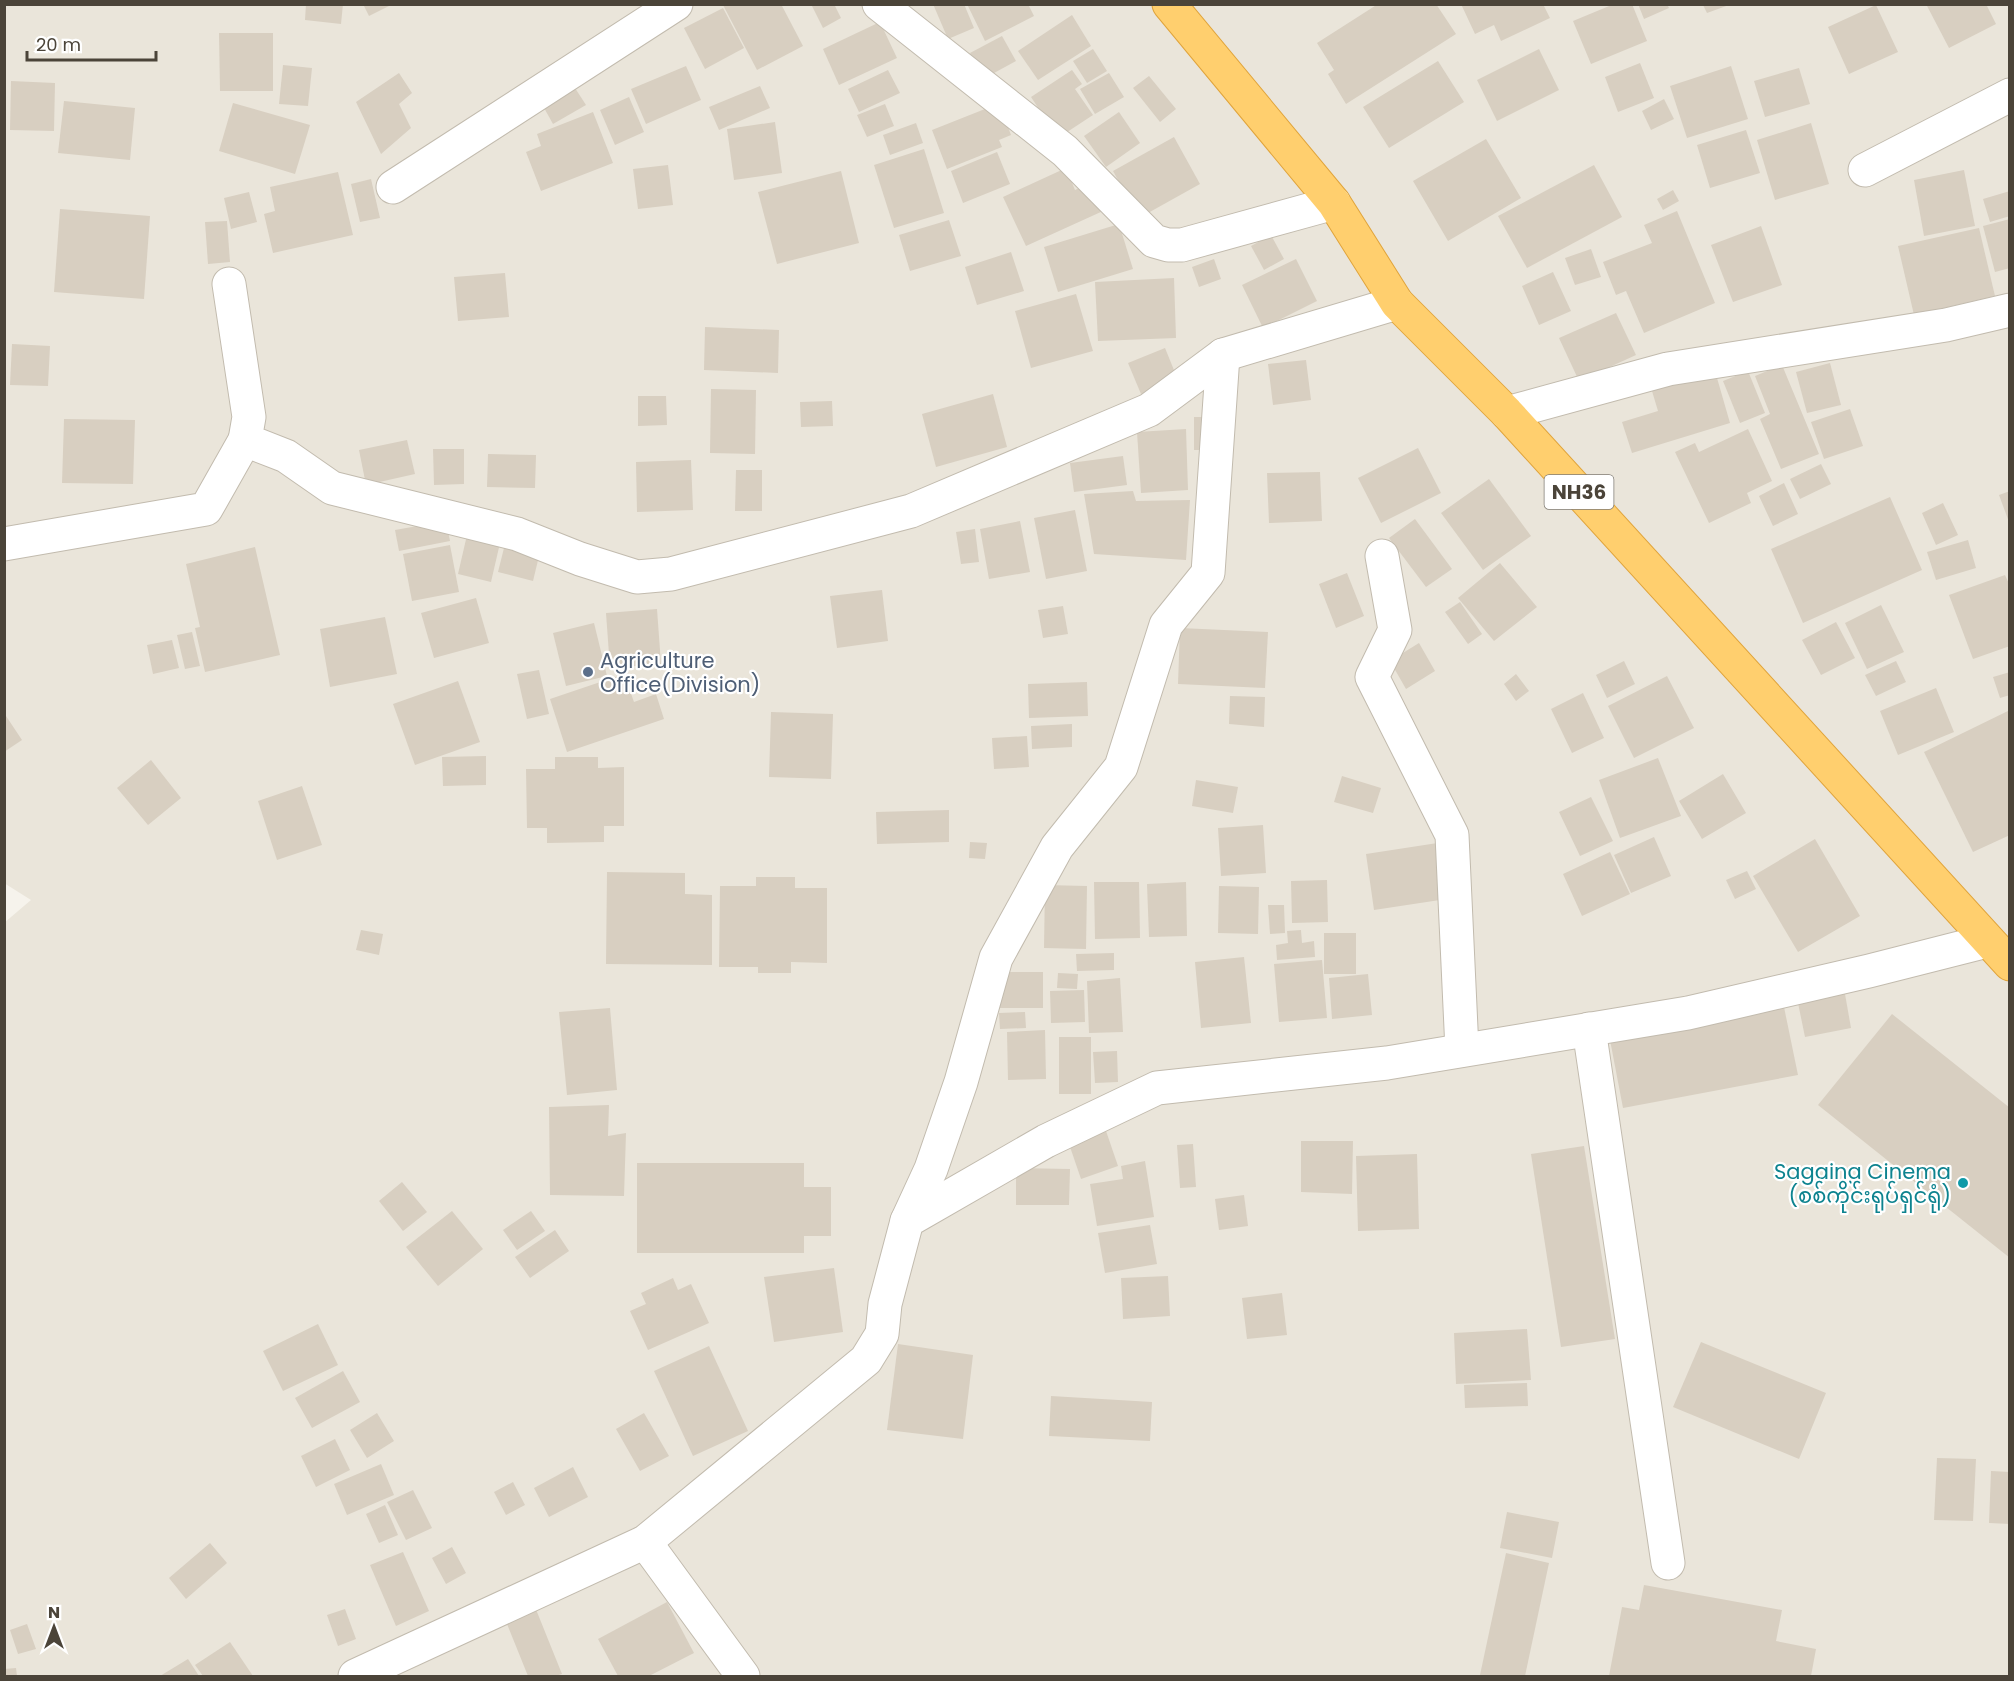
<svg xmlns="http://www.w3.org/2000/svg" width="2014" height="1681" font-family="Poppins,'Noto Sans Myanmar',sans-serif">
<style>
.residential{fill:#eae5da}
.building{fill:#d8cfc1}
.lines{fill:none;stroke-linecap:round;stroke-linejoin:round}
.minor-casing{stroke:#c2bbae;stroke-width:35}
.highway-casing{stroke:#e0a43c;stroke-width:35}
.minor{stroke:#fff;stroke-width:33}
.highway{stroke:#ffcf6e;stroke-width:33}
.service-dot{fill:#5c6f8a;stroke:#fff;stroke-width:2}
.culture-dot{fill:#0f9aa8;stroke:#fff;stroke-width:2}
.labels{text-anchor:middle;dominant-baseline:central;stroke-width:4.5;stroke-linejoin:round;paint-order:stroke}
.shield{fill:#fff;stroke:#817c74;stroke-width:1.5}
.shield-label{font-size:20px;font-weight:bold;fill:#4b4439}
.service-label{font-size:21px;fill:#4e5e75;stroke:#fff;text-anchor:start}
.culture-label{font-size:21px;fill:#0d838f;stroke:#fff;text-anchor:end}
</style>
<rect width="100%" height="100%" fill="#f6f3ec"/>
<polygon class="residential" points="5,5 2009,5 2009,1676 5,1676 4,923 31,900 4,883"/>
<g class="building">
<polygon points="306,4 343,4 341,24 305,20"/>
<polygon points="363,4 393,4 369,16"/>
<polygon points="724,4 781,4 803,46 757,70 723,5"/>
<polygon points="811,4 834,4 841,18 823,28"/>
<polygon points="933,4 964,4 974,28 948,39"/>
<polygon points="967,4 1028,4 1034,16 985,41"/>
<polygon points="1378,4 1436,4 1456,34 1346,104 1328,74 1334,70 1317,43"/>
<polygon points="1461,4 1543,4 1550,18 1501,41 1494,25 1475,34"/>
<polygon points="1614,4 1632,4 1647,41 1591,64 1573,21"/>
<polygon points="1638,4 1667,4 1669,8 1644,19"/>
<polygon points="1926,4 1986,4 1996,24 1949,48"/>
<polygon points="1703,5 1729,5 1707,13"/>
<polygon points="1876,5 1898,52 1849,74 1828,27"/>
<polygon points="723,8 744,48 705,69 684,28"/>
<polygon points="1072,15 1091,46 1038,80 1018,51"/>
<polygon points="880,22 897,58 839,85 823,49"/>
<polygon points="219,33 273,33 273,91 220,91"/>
<polygon points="1002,36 1016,61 983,79 970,53"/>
<polygon points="1093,49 1107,71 1087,83 1073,61"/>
<polygon points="1539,49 1559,90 1497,121 1477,80"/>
<polygon points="1438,61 1464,102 1389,148 1363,107"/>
<polygon points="1640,63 1654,98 1618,112 1605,77"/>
<polygon points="283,65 312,68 308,106 279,104"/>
<polygon points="686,66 701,100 646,124 631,89"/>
<polygon points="1731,66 1748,119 1687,138 1670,86"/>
<polygon points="1799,68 1810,104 1765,117 1754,81"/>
<polygon points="888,70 900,93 859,112 848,89"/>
<polygon points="1072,70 1082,84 1075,89 1093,115 1058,138 1031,97"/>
<polygon points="399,73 412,93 399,104 411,128 381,154 356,102"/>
<polygon points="1109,73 1124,97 1095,114 1080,89"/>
<polygon points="1149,76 1176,109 1160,122 1133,88"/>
<polygon points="11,81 55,83 54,131 10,130"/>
<polygon points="760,86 770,108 719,130 709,107"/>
<polygon points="575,88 586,105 553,124 543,106"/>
<polygon points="629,97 644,132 615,145 600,110"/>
<polygon points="1664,99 1674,119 1651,130 1642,111"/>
<polygon points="64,101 135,108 130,160 58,153"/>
<polygon points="233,103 310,125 295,174 219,151"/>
<polygon points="885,104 894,126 867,137 857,115"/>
<polygon points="990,107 995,117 1003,114 1011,135 999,140 1002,147 947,169 932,130"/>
<polygon points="593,112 613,163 541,191 526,152 541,146 537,134"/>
<polygon points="1119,112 1140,143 1106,167 1084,136"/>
<polygon points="775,122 782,173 734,180 727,129"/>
<polygon points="916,123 923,143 890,155 883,135"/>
<polygon points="1811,123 1829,184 1775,200 1757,140"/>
<polygon points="1746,130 1760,173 1710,188 1697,145"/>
<polygon points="1174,137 1200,184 1139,218 1113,171"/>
<polygon points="1486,139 1521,198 1448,241 1413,181"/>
<polygon points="924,149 944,213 894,228 874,165"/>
<polygon points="997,152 1010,184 963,203 951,171"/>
<polygon points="668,165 673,205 638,209 633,169"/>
<polygon points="1594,165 1622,217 1527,268 1498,216"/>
<polygon points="1066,168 1075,190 1090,183 1103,211 1026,246 1003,197"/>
<polygon points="1964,170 1975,226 1924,236 1914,180"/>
<polygon points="841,171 859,243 777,264 758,192"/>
<polygon points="338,172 353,235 273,253 264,214 275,211 270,187"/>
<polygon points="371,179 380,218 360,222 351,184"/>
<polygon points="1673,190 1679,201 1663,210 1657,199"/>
<polygon points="2010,191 2010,216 1990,222 1983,199"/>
<polygon points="249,192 257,222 231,229 224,198"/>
<polygon points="60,209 150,216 144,299 54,292"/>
<polygon points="1677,211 1715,303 1644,333 1626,291 1616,295 1603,262 1652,243 1644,225"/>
<polygon points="2010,219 2010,268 1995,272 1983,226"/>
<polygon points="949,220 961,256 910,271 899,235"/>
<polygon points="227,221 230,262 208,264 205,222"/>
<polygon points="1119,224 1133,269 1058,292 1044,247"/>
<polygon points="1761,226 1782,285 1733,302 1711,245"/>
<polygon points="1979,228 1995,296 1914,315 1898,246"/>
<polygon points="1271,235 1284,259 1264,270 1251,246"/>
<polygon points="1591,249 1601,277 1575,285 1565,258"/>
<polygon points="1011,252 1024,291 977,305 965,267"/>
<polygon points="1214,259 1221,279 1199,287 1192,267"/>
<polygon points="1296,259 1317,301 1263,328 1242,285"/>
<polygon points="1553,272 1571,311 1539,325 1522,286"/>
<polygon points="505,273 509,317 458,321 454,277"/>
<polygon points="1174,278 1176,338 1098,341 1095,282"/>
<polygon points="1076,294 1093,351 1031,368 1015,311"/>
<polygon points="1616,313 1636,355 1579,381 1559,338"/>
<polygon points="705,327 779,330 778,373 704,370"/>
<polygon points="12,344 50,346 48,386 10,385"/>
<polygon points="1165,348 1178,380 1141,394 1128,363"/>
<polygon points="1306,360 1311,400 1273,405 1268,364"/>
<polygon points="1830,363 1841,405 1807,413 1796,372"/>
<polygon points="1782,365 1819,454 1781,469 1760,419 1770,414 1755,376"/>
<polygon points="1715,371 1730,423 1632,453 1622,422 1658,411 1652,391"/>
<polygon points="1748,371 1765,413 1740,423 1723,381"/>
<polygon points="711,389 756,390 755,454 710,453"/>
<polygon points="993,394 1007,447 936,467 922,414"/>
<polygon points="638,396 666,396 667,425 638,426"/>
<polygon points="832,401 833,426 801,427 800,402"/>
<polygon points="1850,409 1863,446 1824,459 1811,422"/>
<polygon points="1194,417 1214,417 1213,450 1194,450"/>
<polygon points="64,419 135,420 133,484 62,483"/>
<polygon points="1186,429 1188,490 1141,493 1137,432"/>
<polygon points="1748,429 1772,481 1747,493 1751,503 1709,523 1675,452 1695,443 1699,452"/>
<polygon points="407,440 415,474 366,485 359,450"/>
<polygon points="1418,448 1441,493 1381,523 1358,478"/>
<polygon points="433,449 464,449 464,484 434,485"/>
<polygon points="488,454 536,455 535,488 487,487"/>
<polygon points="1123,456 1127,485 1074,492 1070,463"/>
<polygon points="691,460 693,510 637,512 636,462"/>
<polygon points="1821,464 1831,484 1800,499 1790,479"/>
<polygon points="736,470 762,470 762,511 735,511"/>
<polygon points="1320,472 1322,521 1269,523 1267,473"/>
<polygon points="1489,479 1531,536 1483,570 1441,513"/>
<polygon points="1784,483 1798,514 1773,526 1759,496"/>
<polygon points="1133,491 1136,501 1190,500 1186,560 1094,554 1084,494"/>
<polygon points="2010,491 2010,522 2009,522 1999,495"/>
<polygon points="1890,497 1922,570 1803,623 1771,549"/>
<polygon points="1943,503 1958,535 1936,545 1922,513"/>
<polygon points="1075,510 1087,571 1046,579 1034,518"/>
<polygon points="1415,519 1452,569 1426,587 1389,538"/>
<polygon points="446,521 450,541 399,551 395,530"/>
<polygon points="1020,521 1030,572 989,579 980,529"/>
<polygon points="975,529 979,562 961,564 956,532"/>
<polygon points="467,535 500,543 491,582 458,574"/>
<polygon points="1968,540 1976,568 1936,580 1927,552"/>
<polygon points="505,544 540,552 533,581 498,572"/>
<polygon points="450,545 459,592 412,601 403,554"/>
<polygon points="255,547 280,655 205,672 195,628 200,627 186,564"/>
<polygon points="1500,563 1537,607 1494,641 1458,598"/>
<polygon points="1347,573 1364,616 1336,628 1319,584"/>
<polygon points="2005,575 2010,586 2010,646 1973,659 1949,595"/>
<polygon points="882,590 888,641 837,648 830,596"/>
<polygon points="476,598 489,643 434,658 421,613"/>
<polygon points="1460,602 1482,634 1468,644 1445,612"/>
<polygon points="1881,605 1904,652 1867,669 1845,623"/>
<polygon points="1063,606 1068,634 1043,638 1038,610"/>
<polygon points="657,609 661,664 610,668 606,613"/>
<polygon points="385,617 397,674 330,687 320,629"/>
<polygon points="1836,622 1855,658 1821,675 1802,640"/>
<polygon points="594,623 607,676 566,686 553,633"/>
<polygon points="1180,628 1268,632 1265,688 1178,684"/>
<polygon points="192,632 200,666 185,669 177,635"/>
<polygon points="172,640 179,668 153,674 147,645"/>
<polygon points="1419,643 1435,671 1406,689 1390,661"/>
<polygon points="1624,661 1635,684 1607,698 1596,675"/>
<polygon points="1896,661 1906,682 1876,696 1865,675"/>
<polygon points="539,670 549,714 527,719 517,674"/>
<polygon points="2010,672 2010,695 2000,698 1993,677"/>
<polygon points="624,674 634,702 656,694 664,719 567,752 550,699"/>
<polygon points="1516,674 1529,691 1516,701 1504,684"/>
<polygon points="1667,676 1694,728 1634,758 1608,706"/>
<polygon points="458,681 480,742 415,765 393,704"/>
<polygon points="1087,682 1088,716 1029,718 1028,684"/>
<polygon points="1936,688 1954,732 1898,755 1880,711"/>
<polygon points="1583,693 1604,738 1572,753 1551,709"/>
<polygon points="1230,696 1265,697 1264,727 1229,724"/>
<polygon points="2010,710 2010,835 1973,852 1924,752"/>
<polygon points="771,712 833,714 831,779 769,777"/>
<polygon points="4,713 22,740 4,752"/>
<polygon points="1072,724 1072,747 1032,749 1031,726"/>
<polygon points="1027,736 1029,767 994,769 992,738"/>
<polygon points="486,756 486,785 443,786 442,757"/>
<polygon points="555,757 598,757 598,768 624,767 624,826 604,826 604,842 547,843 547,828 527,828 526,769 555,769"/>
<polygon points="1658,758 1681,816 1620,838 1599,780"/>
<polygon points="151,760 181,798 148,825 117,788"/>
<polygon points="1723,774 1746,813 1702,839 1679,801"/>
<polygon points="1342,776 1381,788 1373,813 1334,802"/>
<polygon points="1196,780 1238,787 1233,813 1192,806"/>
<polygon points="302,786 322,845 277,860 258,801"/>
<polygon points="1591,797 1613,841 1580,856 1559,812"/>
<polygon points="949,810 949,842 877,844 876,812"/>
<polygon points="1263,825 1266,873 1221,876 1218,828"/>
<polygon points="1654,837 1671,876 1631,893 1614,855"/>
<polygon points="1815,839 1860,916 1798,952 1753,876"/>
<polygon points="970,842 987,843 985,859 969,858"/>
<polygon points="1444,842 1453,898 1374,910 1366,854"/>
<polygon points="1610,852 1630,894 1582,916 1563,874"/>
<polygon points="1747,871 1756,889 1735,899 1726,880"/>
<polygon points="607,872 685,873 685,894 712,895 712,965 606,964"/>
<polygon points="756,877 795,877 795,888 827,888 827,963 791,962 791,973 758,973 758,967 719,967 720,886 756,886"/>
<polygon points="1327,880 1328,922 1292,923 1291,881"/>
<polygon points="1094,882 1139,882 1140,938 1095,939"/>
<polygon points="1186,882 1187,936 1149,937 1147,884"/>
<polygon points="1045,885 1087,886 1086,949 1044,948"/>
<polygon points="1219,886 1259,887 1258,934 1218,933"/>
<polygon points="1268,905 1284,905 1285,933 1270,934"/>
<polygon points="361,930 383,934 379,955 356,950"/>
<polygon points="1301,930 1302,943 1314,941 1315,957 1277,960 1276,945 1288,943 1287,931"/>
<rect x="1324" y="933" width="32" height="41"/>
<polygon points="1114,953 1114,970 1077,971 1076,954"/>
<polygon points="1244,957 1251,1023 1201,1028 1195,962"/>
<polygon points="1322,960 1327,1018 1279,1022 1274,964"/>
<rect x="999" y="972" width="44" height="36"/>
<polygon points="1058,973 1078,974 1077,989 1057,988"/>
<polygon points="1368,974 1372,1015 1332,1019 1329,978"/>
<polygon points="1120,978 1123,1032 1089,1033 1087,981"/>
<polygon points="1084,990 1085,1022 1051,1023 1050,991"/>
<polygon points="1845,994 1851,1028 1805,1037 1798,1003"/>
<polygon points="1784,1007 1798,1075 1623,1108 1610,1040"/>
<polygon points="610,1008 617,1090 567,1095 559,1012"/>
<polygon points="1025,1012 1026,1028 1000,1029 999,1013"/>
<polygon points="1892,1014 2010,1108 2010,1258 1818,1105"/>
<polygon points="1045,1030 1046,1079 1008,1080 1007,1032"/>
<rect x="1059" y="1037" width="32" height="57"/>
<polygon points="1117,1051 1118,1082 1095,1083 1093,1052"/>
<polygon points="609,1105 608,1136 626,1133 624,1196 550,1195 549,1107"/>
<polygon points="1105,1128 1118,1166 1081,1179 1068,1141"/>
<polygon points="1301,1141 1353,1141 1352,1194 1301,1192"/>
<polygon points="1193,1144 1196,1187 1180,1188 1177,1145"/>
<polygon points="1584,1146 1615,1339 1561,1347 1531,1154"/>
<polygon points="1417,1154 1419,1229 1358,1231 1356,1156"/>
<polygon points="1145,1161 1154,1217 1097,1226 1090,1184 1123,1179 1121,1166"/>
<polygon points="637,1163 804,1163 804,1187 831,1187 831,1236 804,1236 804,1253 637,1253"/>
<polygon points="1016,1168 1070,1169 1069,1205 1016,1205"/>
<polygon points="402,1182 427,1212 403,1231 379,1201"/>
<polygon points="1244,1195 1248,1226 1219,1230 1215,1199"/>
<polygon points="452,1211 483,1249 438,1286 406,1247"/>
<polygon points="531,1211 545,1231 517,1250 503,1230"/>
<polygon points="1150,1225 1157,1264 1105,1273 1098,1233"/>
<polygon points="555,1230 569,1251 530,1278 515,1257"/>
<polygon points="834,1268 843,1332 774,1342 764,1277"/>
<polygon points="1168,1276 1170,1316 1123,1319 1121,1278"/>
<polygon points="673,1278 678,1290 691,1284 709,1323 648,1350 630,1311 646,1304 641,1293"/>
<polygon points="1282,1293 1287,1335 1247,1339 1242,1298"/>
<polygon points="318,1324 338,1365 283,1391 263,1351"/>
<polygon points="1527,1329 1531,1380 1456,1384 1454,1333"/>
<polygon points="1701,1342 1826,1393 1799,1459 1673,1407"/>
<polygon points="898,1344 973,1355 963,1439 887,1430"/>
<polygon points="709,1346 748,1431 693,1456 654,1371"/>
<polygon points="343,1371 360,1402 312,1428 295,1398"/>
<polygon points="1527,1383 1528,1406 1465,1408 1464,1385"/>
<polygon points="1051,1396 1152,1402 1150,1441 1049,1436"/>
<polygon points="377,1413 394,1441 367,1458 350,1430"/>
<polygon points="644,1413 669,1456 640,1471 616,1429"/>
<polygon points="335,1439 350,1470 316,1487 301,1456"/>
<polygon points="1937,1458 1976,1459 1973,1521 1934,1520"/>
<polygon points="381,1464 394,1495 347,1515 334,1484"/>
<polygon points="573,1467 588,1497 549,1517 534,1488"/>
<polygon points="1991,1471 2010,1472 2010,1524 1989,1523"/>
<polygon points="513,1482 525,1505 506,1515 494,1492"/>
<polygon points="413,1490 432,1528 406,1540 387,1502"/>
<polygon points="385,1505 398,1535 379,1543 366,1514"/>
<polygon points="1507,1512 1559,1522 1552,1558 1500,1548"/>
<polygon points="210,1543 227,1563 186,1599 169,1578"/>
<polygon points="452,1547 466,1573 446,1584 432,1558"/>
<polygon points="403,1552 429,1611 396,1626 370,1565"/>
<polygon points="1506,1553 1549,1563 1525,1676 1485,1676 1480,1675"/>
<polygon points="1644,1585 1782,1610 1776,1641 1816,1649 1811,1676 1609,1676 1622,1607 1639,1610"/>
<polygon points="667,1602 694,1653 649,1676 618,1676 598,1639"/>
<polygon points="535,1607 562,1674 555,1676 528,1676 505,1619"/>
<polygon points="345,1609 356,1639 338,1646 327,1615"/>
<polygon points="27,1624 36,1649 18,1654 10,1630"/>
<polygon points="230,1642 253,1676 203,1676 195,1665"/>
<polygon points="188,1659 199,1676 160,1676"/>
<polygon points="16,1668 17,1676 4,1676 4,1669"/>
</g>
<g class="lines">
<g class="minor-casing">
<g id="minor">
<polyline points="879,4 1065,151 1154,241 1168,245 1182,245 1334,203"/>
<polyline points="1865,170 2010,95"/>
<polyline points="393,187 676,4"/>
<polyline points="229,284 249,417 245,440 286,456 332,488 517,534 580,559 637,577 671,574 911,511 1149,410 1223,355 1397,303"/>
<polyline points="1507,413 1668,369 1946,325 2010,310"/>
<polyline points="4,544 206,509 245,440"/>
<polyline points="1382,556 1395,630 1372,677 1452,835 1462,1050"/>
<polyline points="1589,1029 1668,1563"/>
<polyline points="907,1221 931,1169 961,1082 996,958 1057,847 1121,767 1166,625 1208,573 1223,355"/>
<polyline points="645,1542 743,1676"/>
<polyline points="355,1676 645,1542 866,1360 882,1334 885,1304 907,1221 1046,1141 1157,1088 1387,1063 1688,1013 1869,971 1987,941"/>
</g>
</g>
<g class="highway-casing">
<polyline id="highway" points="1169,4 1334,203 1397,303 1507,413 2010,964"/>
</g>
<use href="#minor" class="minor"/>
<use href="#highway" class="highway"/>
</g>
<circle class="service-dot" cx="588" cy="672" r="6"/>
<circle class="culture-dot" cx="1963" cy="1183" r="6"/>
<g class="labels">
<rect class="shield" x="1544.5" y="475" width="69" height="34" rx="4.5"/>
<g class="shield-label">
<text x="1579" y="492">NH36</text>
</g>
<g class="service-label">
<text x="600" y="660">Agriculture<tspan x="600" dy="24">Office(Division)</tspan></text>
</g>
<g class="culture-label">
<text x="1951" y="1171">Sagaing Cinema<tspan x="1951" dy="24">(စစ်ကိုင်းရုပ်ရှင်ရုံ)</tspan></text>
</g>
</g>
<rect width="2014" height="1681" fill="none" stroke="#4b4439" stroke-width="12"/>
<g transform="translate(54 1627)" stroke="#ffffff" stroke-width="4.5" paint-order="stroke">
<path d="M0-4.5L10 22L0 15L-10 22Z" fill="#4b4439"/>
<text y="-9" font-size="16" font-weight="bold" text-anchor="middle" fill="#4b4439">N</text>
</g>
<path d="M27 51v9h129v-9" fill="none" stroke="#4b4439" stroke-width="3"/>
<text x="36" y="51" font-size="18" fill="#4b4439" stroke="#ffffff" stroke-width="4.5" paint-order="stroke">20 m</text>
</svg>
